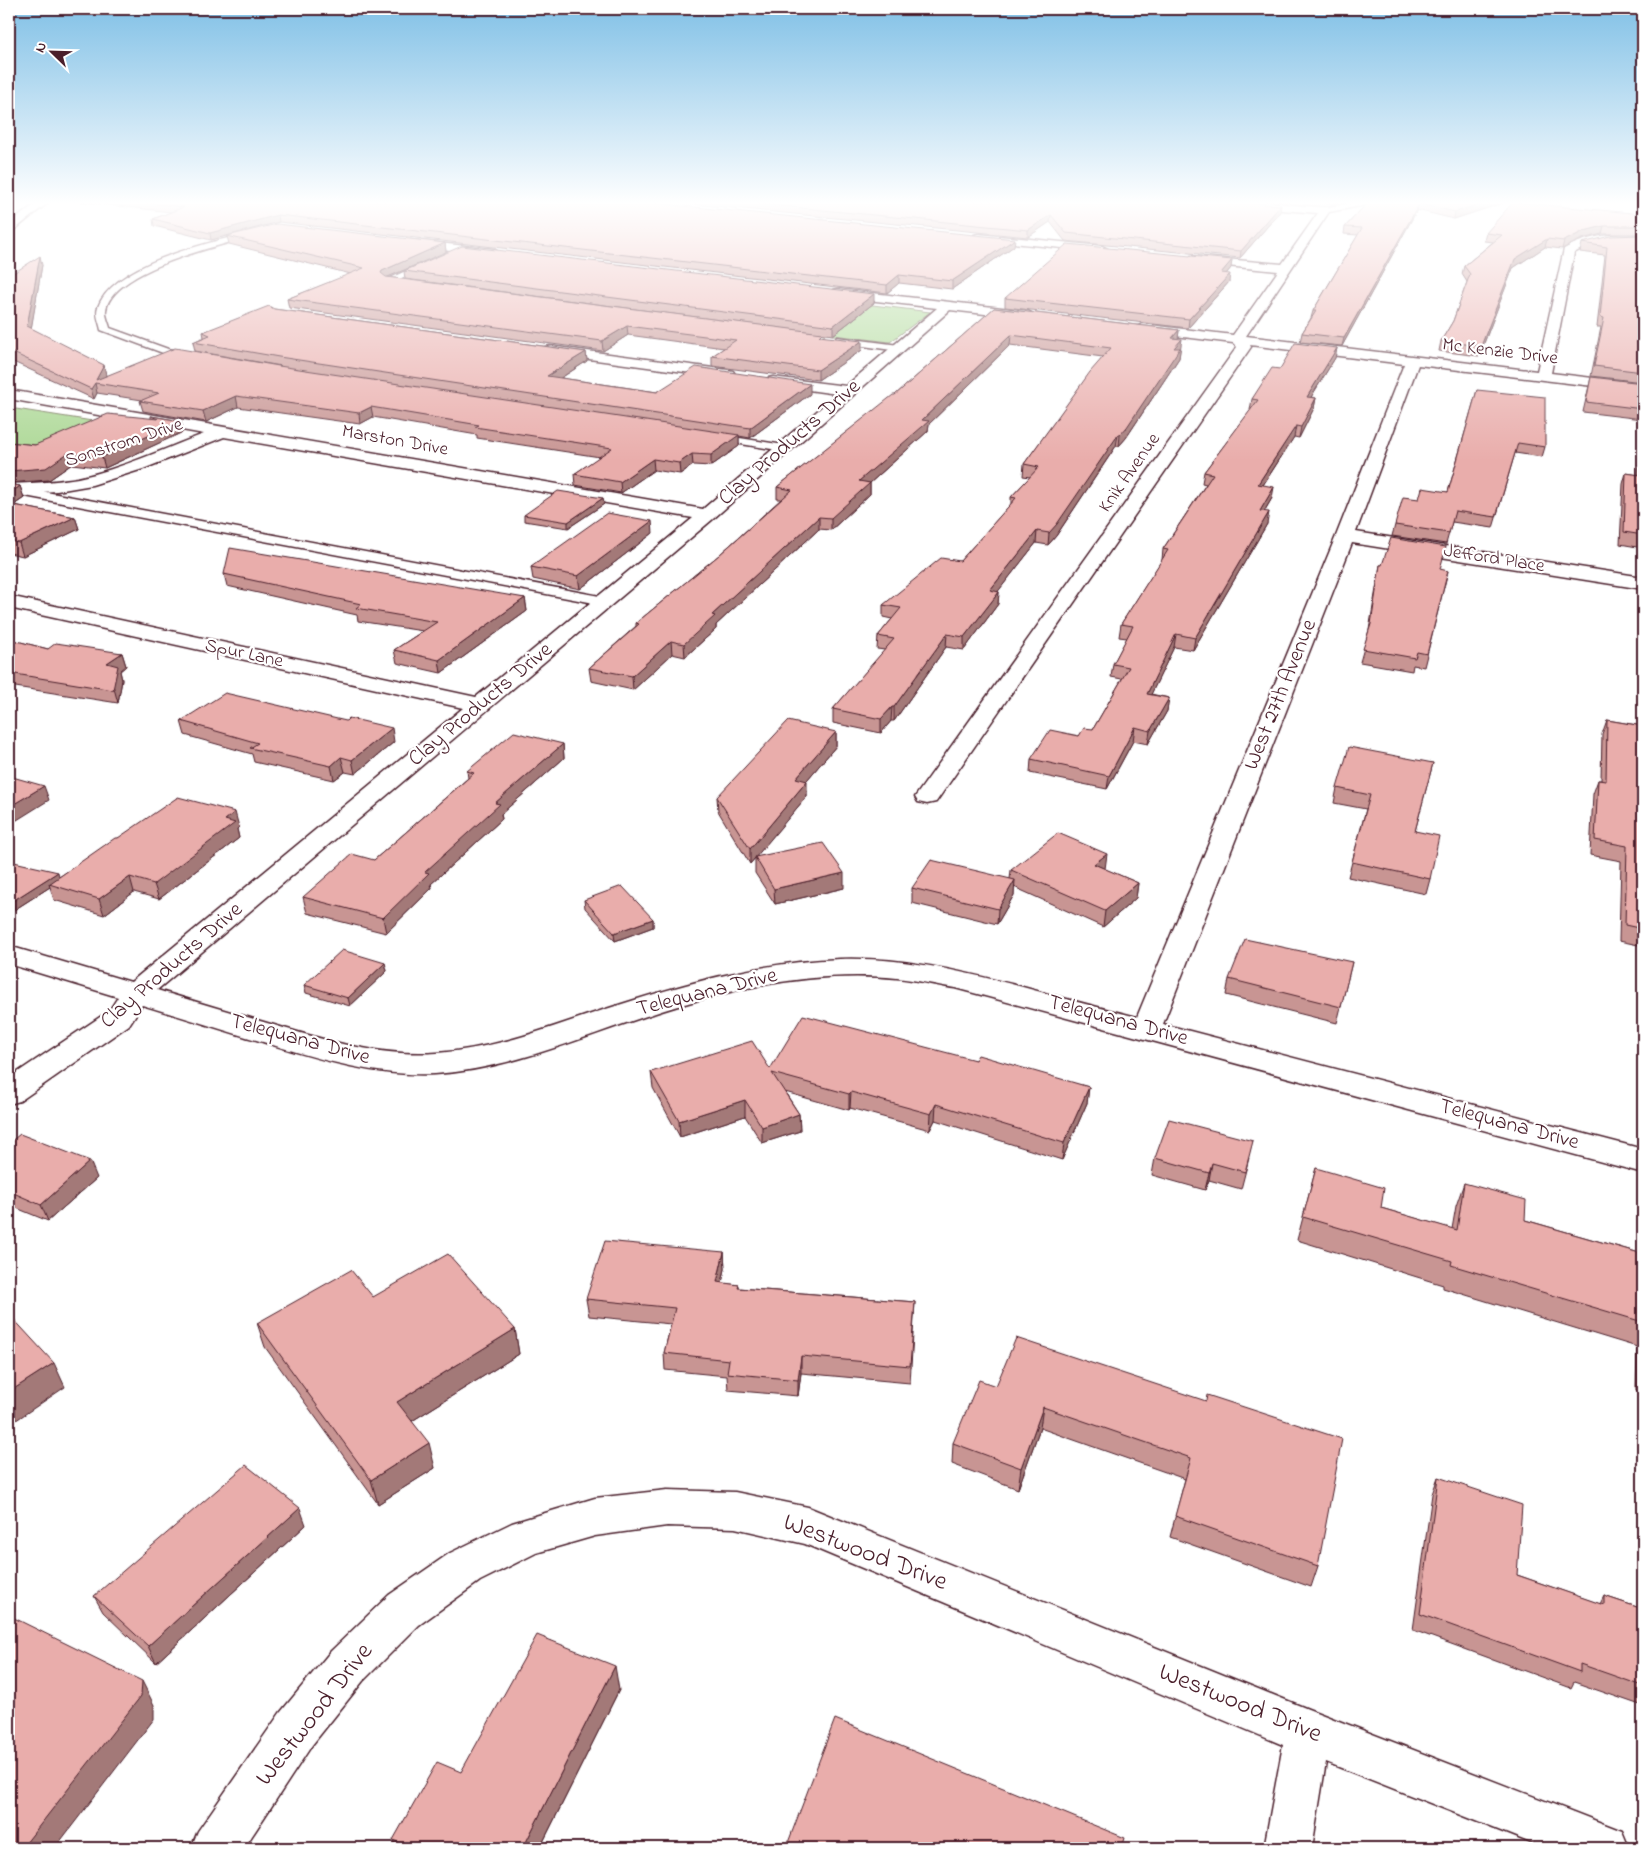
<svg xmlns="http://www.w3.org/2000/svg" width="1652" height="1857" font-family="'Indie Flower',sans-serif">
<style>
.green{fill:#add896;stroke:#7c7c60}
.lines{fill:none;stroke-linecap:round;stroke-linejoin:round}
.service-casing{stroke:#4a1f2b;stroke-width:3}
.minor-casing{stroke:#4a1f2b;stroke-width:3}
.service{fill:#fff;fill-rule:evenodd}
.minor{fill:#fff;fill-rule:evenodd}
.wall{fill:#c89593;stroke:#4a1f2b}
.shaded-wall{fill:#a37978;stroke:#4a1f2b}
.building{fill:#e9adab;stroke:#4a1f2b}
.labels{text-anchor:middle;dominant-baseline:central;stroke-width:4.5;stroke-linejoin:round;paint-order:stroke}
.far-street-label{font-size:19px;fill:#4a1f2b;stroke:#fff}
.street-label{font-size:22px;fill:#4a1f2b;stroke:#fff}
.near-street-label{font-size:26px;fill:#4a1f2b;stroke:#fff}
</style>
<rect width="100%" height="100%" fill="#fff"/>
<filter id="ink" filterUnits="userSpaceOnUse"><feTurbulence type="fractalNoise" baseFrequency=".02" numOctaves="2"/><feDisplacementMap in="SourceGraphic" scale="10" xChannelSelector="R" yChannelSelector="G"/><feConvolveMatrix kernelMatrix="1 2 1 2 8 2 1 2 1" color-interpolation-filters="sRGB"/></filter>
<g filter="url(#ink)">
<g class="green">
<polygon points="815,298 930,312 890,342 769,327"/>
<polygon points="16,409 105,423 43,451 9,446 9,412"/>
</g>
<g class="lines">
<g class="service-casing">
<g id="service">
<path d="M253,232H256V236C222,244 112,270 106,310C105,316 109,323 110,328L168,349L196,354V358L163,353L101,330C100,323 95,315 98,307C114,263 211,242 253,232Z"/>
<polygon points="423,263 430,265 397,280 408,282 408,286 388,284 384,281"/>
<polygon points="837,337 899,345 904,348 899,351 834,342 832,340"/>
<polygon points="714,434 784,445 790,448 784,451 710,439 709,437"/>
<polygon points="9,485 605,597 612,601 605,605 9,493"/>
</g>
</g>
<g class="minor-casing">
<g id="minor">
<polygon points="39,201 50,201 13,231 9,232 9,224"/>
<path d="M1207,201C1245,196 1284,206 1323,207C1341,207 1358,199 1376,201L1371,204L1329,212L1246,336L1537,371L1564,249C1588,235 1616,233 1643,235V241C1619,241 1595,240 1574,253L1551,373L1643,384V392L1418,365L1356,532L1643,577V589L1352,543L1163,1024L1643,1149V1173L955,988C936,985 917,980 897,978C803,969 713,993 626,1023C565,1044 501,1070 435,1074C376,1077 319,1059 263,1042C223,1030 183,1017 142,1005L129,1025L20,1101L9,1104V1078L109,1011L118,997L9,964V946L131,982L463,708L9,608V596L476,697L693,518L224,437L143,469L92,485L57,491L9,494V484C32,483 55,482 78,478C121,469 163,449 204,434L9,399V390L703,509L837,394L773,385L768,384L766,381L768,378L773,377L846,386L937,308L833,296L831,293L833,290L837,289L1028,311L1035,315L1028,319L950,310L713,519L157,990C196,1002 235,1013 274,1025C327,1041 381,1057 437,1053C495,1049 549,1028 603,1010C680,985 758,962 840,959C902,957 960,971 1019,986C1058,997 1097,1007 1137,1017L1336,536L1404,364L1250,345L1251,347L936,802L927,804L918,802L915,797L1237,347L1233,343L1142,332L1135,328L1142,324L1233,335L1278,271L1195,263L1191,262L1189,259L1191,256L1282,264L1318,213L1212,204Z"/>
<polygon points="978,234 1102,246 1108,249 1102,252 974,239 972,237 974,235"/>
<polygon points="410,240 494,249 500,253 494,257 406,245 404,243 406,241"/>
<polygon points="550,346 728,370 733,371 735,374 733,377 728,378 545,353 543,350 545,347"/>
<polygon points="667,1490 735,1492 808,1507 1308,1709 1622,1831 1629,1848 1544,1848 1326,1762 1312,1848 1264,1848 1283,1745 805,1544 735,1528 667,1526 595,1536 536,1553 480,1581 419,1625 363,1681 312,1745 244,1848 191,1848 198,1831 280,1713 331,1651 389,1595 450,1553 512,1523 595,1498"/>
</g>
</g>
<use href="#service" class="service"/>
<use href="#minor" class="minor"/>
</g>
<g class="wall">
<polygon points="74,201 634,201 1014,246 952,289 899,283 887,293 279,222 211,240 154,226 153,219 171,212"/>
<polygon points="662,201 1229,201 1280,212 1240,258 1065,241 1050,222 1028,237"/>
<polygon points="1265,201 1291,201 1289,202"/>
<polygon points="1296,201 1349,201 1332,204"/>
<polygon points="1367,201 1509,201 1454,219 1417,210 1342,346 1300,342 1302,333 1311,318 1313,311 1358,235 1344,234 1345,227 1367,203"/>
<polygon points="1643,214 1643,234 1602,234 1582,239 1562,249 1545,247 1513,268 1479,356 1439,351 1441,341 1453,321 1467,282 1462,274 1464,266 1493,242 1484,241 1486,233"/>
<polygon points="1643,235 1643,382 1591,376 1601,327 1597,327 1605,255 1580,252 1582,243"/>
<polygon points="227,236 445,243 446,252 388,277 822,336 862,350 818,380 712,366 712,356 724,348 628,335 603,351 289,308 287,299 351,274 229,244"/>
<polygon points="42,265 31,328 106,375 106,376 281,366 195,351 193,342 204,337 203,332 274,309 586,352 587,361 561,378 657,392 810,394 750,438 739,436 739,446 711,466 693,465 680,474 654,470 621,493 575,485 574,474 600,457 477,438 477,435 373,417 360,424 238,407 206,422 143,411 140,401 142,400 97,393 94,399 9,360 9,276"/>
<polygon points="1231,268 1226,274 1229,282 1188,328 1005,307 1005,298"/>
<polygon points="404,271 874,303 833,335 405,279"/>
<polygon points="994,308 1179,330 1178,339 1181,349 1180,350 1179,358 1126,438 1119,446 1116,446 1056,536 1048,545 1036,543 998,591 999,592 998,604 964,650 946,647 894,721 891,721 881,733 833,723 833,709 885,650 877,649 878,636 892,619 883,617 883,605 960,561 1011,504 1011,497 1030,477 1023,476 1024,464 1103,357 1010,345 929,424 928,431 870,483 870,494 831,530 819,529 716,625 716,629 685,657 672,654 633,690 591,681 589,668 636,626 636,623 719,555 781,499 777,499 777,487 895,395"/>
<polygon points="1337,348 1335,358 1311,397 1316,398 1314,408 1299,438 1294,437 1263,485 1272,498 1264,512 1267,524 1193,650 1174,647 1151,694 1169,698 1167,711 1148,744 1133,741 1107,789 1030,773 1031,759 1093,729 1122,679 1111,677 1113,664 1127,638 1119,637 1121,624 1162,560 1163,549 1206,484 1202,483 1204,472 1251,410 1250,410 1252,399 1280,369"/>
<polygon points="1591,377 1643,383 1643,556 1642,556 1643,548 1620,544 1623,484 1626,473 1638,475 1642,419 1583,412"/>
<polygon points="1477,390 1545,447 1542,457 1515,453 1493,528 1452,522 1446,544 1392,536 1395,525 1419,499 1448,492"/>
<polygon points="151,416 181,421 183,432 105,468 72,464 49,480 9,483 9,442 35,445 151,419"/>
<polygon points="9,484 20,486 24,498 14,505 75,517 79,529 23,556 9,553"/>
<polygon points="604,504 568,528 524,521 524,515"/>
<polygon points="653,533 580,589 533,579 531,567"/>
<polygon points="1380,565 1448,571 1424,667 1413,665 1412,671 1360,662 1369,630"/>
<polygon points="224,574 525,598 527,611 441,673 397,663 394,650 423,631 358,621 357,615 227,586"/>
<polygon points="9,639 48,649 122,653 126,666 120,671 122,680 118,703 9,686"/>
<polygon points="1607,720 1643,726 1643,946 1619,941 1621,861 1590,855 1593,794 1598,780 1601,780 1602,734"/>
<polygon points="181,721 394,742 355,774 345,772 334,780 254,762 252,754 185,735"/>
<polygon points="836,732 836,746 806,781 807,796 755,857 844,888 775,904 755,873 755,858 750,864 718,811 717,797"/>
<polygon points="563,744 564,758 501,814 502,819 431,884 432,888 386,933 307,913 303,897 374,860 468,778 467,771"/>
<polygon points="1433,763 1415,831 1430,879 1426,894 1348,877 1366,809 1334,803 1337,788"/>
<polygon points="239,827 237,829 239,838 159,899 134,892 104,915 54,900 50,887 14,910 9,908 9,866 59,877 118,838"/>
<polygon points="1105,869 1138,883 1136,898 1103,927 1014,887 1014,895 997,924 912,903 912,888 1010,879 1011,870"/>
<polygon points="584,900 653,919 653,927 615,941 585,908"/>
<polygon points="1352,962 1337,1023 1226,995 1229,979"/>
<polygon points="385,963 387,971 350,1006 306,993 304,985"/>
<polygon points="975,1060 1089,1087 1087,1103 1062,1160 935,1120 930,1130 850,1108 849,1110 785,1092 799,1114 800,1131 762,1143 745,1116 680,1137 653,1088 651,1072 770,1069"/>
<polygon points="9,1143 97,1178 48,1221 9,1205"/>
<polygon points="1155,1158 1249,1158 1241,1189 1209,1180 1205,1190 1152,1175"/>
<polygon points="1316,1168 1381,1208 1452,1229 1456,1206 1464,1183 1525,1220 1643,1254 1643,1392 1636,1390 1637,1347 1443,1288 1443,1285 1297,1240"/>
<polygon points="724,1252 725,1269 722,1283 739,1285 739,1288 915,1302 910,1383 801,1373 798,1396 728,1390 727,1376 665,1370 664,1353 671,1324 589,1316 586,1299"/>
<polygon points="373,1297 515,1329 519,1354 412,1421 435,1468 378,1504 265,1347 257,1323"/>
<polygon points="996,1386 1206,1401 1318,1566 1311,1587 1170,1537 1185,1479 1040,1428 1018,1489 952,1464 953,1443"/>
<polygon points="1438,1477 1517,1575 1600,1604 1604,1596 1643,1609 1643,1706 1574,1682 1571,1688 1413,1630 1432,1494"/>
<polygon points="306,1525 156,1663 103,1612 94,1596"/>
<polygon points="619,1690 540,1848 396,1848 393,1840 461,1772"/>
</g>
<g class="shaded-wall">
<polygon points="1333,201 1349,201 1332,204"/>
<polygon points="1490,201 1509,201 1454,219 1455,212"/>
<polygon points="1419,204 1417,210 1342,346 1344,338"/>
<polygon points="1281,205 1280,212 1240,258 1241,251"/>
<polygon points="278,215 279,222 211,240 210,233"/>
<polygon points="1051,215 1050,222 1028,237 1028,230"/>
<polygon points="1604,226 1602,234 1582,239 1562,249 1564,241 1584,231"/>
<polygon points="1015,239 1014,246 952,289 952,281"/>
<polygon points="1547,239 1545,247 1513,268 1479,356 1481,346 1515,259"/>
<polygon points="445,243 446,252 383,279 381,273 382,271"/>
<polygon points="40,256 42,265 30,336 27,326"/>
<polygon points="1232,260 1231,268 1220,281 1221,273"/>
<polygon points="1230,274 1229,282 1188,328 1189,319"/>
<polygon points="899,275 899,283 887,293 887,285"/>
<polygon points="874,294 874,303 833,335 833,326"/>
<polygon points="627,326 628,335 603,351 602,341"/>
<polygon points="1179,330 1178,339 1172,338"/>
<polygon points="1011,335 1010,345 929,424 928,431 870,483 870,494 831,530 831,518 859,481 922,420"/>
<polygon points="1182,339 1179,358 1126,438 1119,446 1120,435 1174,348"/>
<polygon points="862,341 862,350 818,380 818,370"/>
<polygon points="1337,348 1335,358 1305,407 1307,397"/>
<polygon points="586,352 587,361 548,386 547,376"/>
<polygon points="104,365 106,375 102,384 96,380"/>
<polygon points="95,383 97,393 94,399 91,389"/>
<polygon points="810,384 810,394 750,438 750,428"/>
<polygon points="236,396 238,407 206,422 203,411"/>
<polygon points="1316,398 1314,408 1299,438 1301,427"/>
<polygon points="371,407 373,417 360,424 359,413"/>
<polygon points="181,421 183,432 105,468 102,457"/>
<polygon points="1296,426 1294,437 1256,496 1258,484"/>
<polygon points="739,435 739,446 711,466 711,455"/>
<polygon points="1118,435 1116,446 1056,536 1048,545 1049,533"/>
<polygon points="68,453 72,464 49,480 9,483 9,471"/>
<polygon points="692,454 693,465 680,474 679,463"/>
<polygon points="653,459 654,470 621,493 620,482"/>
<polygon points="20,486 24,498 9,508 9,494"/>
<polygon points="1274,487 1272,498 1258,522 1260,511"/>
<polygon points="603,498 604,504 568,528 568,522"/>
<polygon points="1269,512 1267,524 1193,650 1195,638"/>
<polygon points="75,517 79,529 23,556 19,543"/>
<polygon points="819,517 819,529 716,625 716,629 685,657 684,644 712,615"/>
<polygon points="652,521 653,533 580,589 578,576"/>
<polygon points="1037,531 1036,543 989,603 990,590"/>
<polygon points="999,592 998,604 964,650 964,637"/>
<polygon points="525,598 527,611 441,673 439,660"/>
<polygon points="947,634 946,647 894,721 894,707"/>
<polygon points="1176,634 1174,647 1145,707 1147,694"/>
<polygon points="671,641 672,654 633,690 632,676"/>
<polygon points="122,653 126,666 120,671 122,680 118,703 107,663"/>
<polygon points="1169,698 1167,711 1148,744 1150,731"/>
<polygon points="892,707 891,721 881,733 881,719"/>
<polygon points="1135,727 1133,741 1107,789 1109,776"/>
<polygon points="392,728 394,742 355,774 352,760"/>
<polygon points="836,732 836,746 796,793 796,778"/>
<polygon points="563,744 564,758 501,814 502,819 431,884 432,888 386,933 383,918 425,872 495,803"/>
<polygon points="341,757 345,772 334,780 331,766"/>
<polygon points="807,781 807,796 750,864 750,849"/>
<polygon points="44,786 49,800 9,825 9,807"/>
<polygon points="235,812 239,827 237,829 239,838 159,899 154,884 225,820"/>
<polygon points="1107,854 1105,869 1094,864"/>
<polygon points="58,872 60,880 49,884 50,887 14,910 11,902"/>
<polygon points="844,873 844,888 775,904 774,889"/>
<polygon points="130,877 134,892 104,915 99,899"/>
<polygon points="1015,880 1014,895 997,924 998,909"/>
<polygon points="1138,883 1136,898 1103,927 1105,911"/>
<polygon points="653,919 653,927 615,941 614,933"/>
<polygon points="385,963 387,971 350,1006 348,998"/>
<polygon points="1089,1087 1087,1103 1062,1160 1064,1143"/>
<polygon points="851,1092 850,1108 849,1110 849,1094"/>
<polygon points="745,1100 745,1116 680,1137 679,1121"/>
<polygon points="936,1104 935,1120 930,1130 931,1114"/>
<polygon points="799,1114 800,1131 762,1143 762,1127"/>
<polygon points="90,1161 97,1178 48,1221 41,1205"/>
<polygon points="1212,1163 1209,1180 1205,1190 1209,1173"/>
<polygon points="724,1252 725,1269 718,1299 717,1282"/>
<polygon points="515,1329 519,1354 404,1426 397,1402"/>
<polygon points="801,1356 801,1373 798,1396 798,1380"/>
<polygon points="54,1363 65,1387 9,1425 9,1392"/>
<polygon points="1043,1407 1040,1428 1018,1489 1021,1468"/>
<polygon points="429,1443 435,1468 378,1504 371,1480"/>
<polygon points="300,1508 306,1525 156,1663 148,1646"/>
<polygon points="615,1666 619,1690 540,1848 523,1848"/>
<polygon points="142,1681 154,1705 154,1719 55,1848 22,1848"/>
</g>
<g class="building">
<polygon points="130,201 634,201 1015,239 952,281 899,275 887,285 278,215 210,233 153,219 184,207"/>
<polygon points="730,201 1229,201 1281,205 1241,251 1066,233 1051,215 1028,230"/>
<polygon points="1369,201 1490,201 1455,212 1419,204 1344,338 1302,333 1316,311 1313,311 1362,228 1345,227"/>
<polygon points="1513,202 1643,214 1643,226 1604,226 1584,231 1564,241 1547,239 1515,259 1481,346 1441,341 1453,321 1470,274 1464,266 1502,235 1486,233"/>
<polygon points="277,224 445,243 382,271 381,273 386,277 822,333 819,336 862,341 818,370 712,356 736,340 627,326 602,341 287,299 364,268 227,236"/>
<polygon points="1643,235 1643,372 1594,366 1604,318 1600,317 1607,247 1582,243 1610,236"/>
<polygon points="1067,244 1232,260 1221,273 1230,274 1189,319 1005,298"/>
<polygon points="462,246 874,294 833,326 404,271"/>
<polygon points="40,256 27,326 104,365 96,380 175,348 279,366 739,435 711,455 692,454 679,463 653,459 620,482 574,474 612,448 475,427 479,425 371,407 359,413 236,396 203,411 140,401 159,393 95,383 91,389 9,351 9,276"/>
<polygon points="269,306 274,309 586,352 547,376 657,392 696,367 810,384 750,428 279,357 193,342 210,335 203,332"/>
<polygon points="994,308 1179,330 1172,338 1182,339 1174,348 1180,348 1127,427 1120,435 1118,435 1057,524 1049,533 1037,531 990,590 999,592 964,637 947,634 894,707 892,707 881,719 833,709 894,639 878,636 901,608 883,605 941,558 960,561 1016,498 1011,497 1039,467 1024,464 1090,372 1111,348 1011,335 922,420 929,421 859,481 870,483 831,518 819,517 712,615 715,616 684,644 671,641 632,676 589,668 639,624 636,623 719,555 792,490 777,487 893,395 895,395"/>
<polygon points="1295,343 1337,348 1307,397 1316,398 1301,427 1296,426 1258,484 1274,487 1260,511 1269,512 1195,638 1176,634 1147,694 1169,698 1150,731 1135,727 1109,776 1031,759 1050,730 1079,736 1084,728 1093,729 1129,667 1113,664 1133,626 1121,624 1168,550 1163,549 1213,474 1204,472 1258,400 1252,399 1272,368 1280,369"/>
<polygon points="1591,377 1643,383 1643,409 1586,402"/>
<polygon points="1477,390 1545,397 1545,447 1518,443 1496,517 1455,511 1449,533 1395,525 1403,497 1419,499 1422,488 1448,492"/>
<polygon points="108,414 158,419 151,416 181,421 102,457 68,453 46,468 9,471 9,442 35,445"/>
<polygon points="1643,440 1643,535 1624,532 1626,473 1641,475"/>
<polygon points="9,484 20,486 9,494"/>
<polygon points="558,491 603,498 568,522 524,515"/>
<polygon points="9,504 75,517 19,543 9,541"/>
<polygon points="607,513 652,521 578,576 531,567"/>
<polygon points="1391,538 1446,547 1440,569 1448,571 1427,654 1417,652 1415,658 1363,649 1371,624 1380,565 1382,565"/>
<polygon points="230,548 525,598 439,660 394,650 437,622 356,608 361,604 224,574"/>
<polygon points="9,639 48,649 56,643 122,653 107,663 118,666 113,690 9,673"/>
<polygon points="225,693 346,721 349,718 392,728 352,760 341,757 331,766 250,748 258,743 181,721"/>
<polygon points="1607,720 1643,726 1643,929 1625,925 1627,846 1595,840 1598,780 1606,781"/>
<polygon points="788,721 836,732 796,778 807,781 750,849 717,797"/>
<polygon points="514,732 563,744 495,803 500,804 425,872 429,873 383,918 303,897 352,854 374,860 474,773 467,771"/>
<polygon points="1349,747 1433,763 1415,831 1439,836 1430,879 1352,862 1370,795 1337,788"/>
<polygon points="9,776 44,786 9,807"/>
<polygon points="178,797 235,812 225,820 235,823 154,884 130,877 99,899 49,884 115,838 118,838"/>
<polygon points="1058,833 1107,854 1094,864 1138,883 1105,911 1011,870"/>
<polygon points="823,843 844,873 774,889 755,857"/>
<polygon points="931,860 1015,880 998,909 912,888"/>
<polygon points="14,862 58,872 11,902 9,901 9,866"/>
<polygon points="622,886 653,919 614,933 584,900"/>
<polygon points="1245,939 1352,962 1341,1007 1229,979"/>
<polygon points="342,950 385,963 348,998 304,985"/>
<polygon points="803,1015 975,1060 978,1055 1089,1087 1064,1143 936,1104 931,1114 851,1092 849,1094 772,1073 799,1114 762,1127 745,1100 679,1121 651,1072 752,1041 770,1069"/>
<polygon points="1169,1119 1253,1141 1245,1172 1212,1163 1209,1173 1155,1158"/>
<polygon points="20,1134 90,1161 41,1205 9,1191 9,1143"/>
<polygon points="1316,1168 1384,1188 1381,1208 1457,1230 1464,1183 1526,1200 1525,1220 1643,1254 1643,1322 1451,1265 1452,1261 1303,1217"/>
<polygon points="605,1241 724,1252 717,1282 739,1285 738,1288 915,1302 910,1366 801,1356 798,1380 727,1373 729,1360 664,1353 675,1308 586,1299"/>
<polygon points="448,1254 515,1329 397,1402 429,1443 371,1480 257,1323 351,1270 373,1297"/>
<polygon points="9,1314 54,1363 9,1392"/>
<polygon points="1016,1338 1206,1401 1207,1395 1342,1439 1318,1566 1175,1516 1191,1458 1043,1407 1021,1468 953,1443 979,1380 996,1386"/>
<polygon points="246,1465 300,1508 148,1646 94,1596"/>
<polygon points="1438,1477 1522,1505 1517,1575 1604,1605 1604,1596 1643,1609 1643,1686 1580,1664 1580,1672 1420,1614"/>
<polygon points="12,1617 142,1681 141,1696 22,1848 11,1848 9,1847 9,1621"/>
<polygon points="537,1635 615,1666 523,1848 411,1848 393,1840 437,1762 461,1772"/>
<polygon points="835,1719 1125,1838 1122,1848 786,1848"/>
</g>
</g>
<linearGradient id="sky" x2="0" y2="1"><stop stop-color="#80c0e6"/><stop offset="0.44" stop-color="#fff"/><stop offset="1" stop-color="#fff" stop-opacity="0"/></linearGradient>
<rect width="1652" height="461" fill="url(#sky)"/>
<g class="labels">
<g class="far-street-label">
<text transform="translate(1500 352) rotate(7)">Mc Kenzie Drive</text>
<text transform="translate(395 441) rotate(10)">Marston Drive</text>
<text transform="translate(124 443) rotate(-18)">Sonstrom Drive</text>
<text transform="translate(1130 473) rotate(-55)">Knik Avenue</text>
<text transform="translate(1494 559) rotate(9)">Jefford Place</text>
<text transform="translate(244 654) rotate(12)">Spur Lane</text>
</g>
<g class="street-label">
<text transform="translate(790 443) rotate(-41)">Clay Products Drive</text>
<text transform="translate(1281 695) rotate(-68)">West 27th Avenue</text>
<text transform="translate(481 705) rotate(-40)">Clay Products Drive</text>
<text transform="translate(172 966) rotate(-41)">Clay Products Drive</text>
<text transform="translate(707 993) rotate(-14)">Telequana Drive</text>
<text transform="translate(1118 1021) rotate(15)">Telequana Drive</text>
<text transform="translate(300 1040) rotate(15)">Telequana Drive</text>
<text transform="translate(1509 1125) rotate(15)">Telequana Drive</text>
</g>
<g class="near-street-label">
<text transform="translate(865 1553) rotate(21)">Westwood Drive</text>
<text transform="translate(1240 1704) rotate(22)">Westwood Drive</text>
<text transform="translate(315 1715) rotate(-52)">Westwood Drive</text>
</g>
</g>
<rect width="1652" height="1857" fill="none" stroke="#fff" stroke-width="30"/>
<rect x="15" y="15" width="1622" height="1827" fill="none" stroke="#4a1f2b" stroke-width="2" filter="url(#ink)"/>
<g transform="translate(52 52) rotate(293)" stroke="#ffffff" stroke-width="4" paint-order="stroke">
<path d="M0-4L9 19L0 12L-9 19Z" fill="#4a1f2b"/>
<text y="-8" font-size="14" font-weight="bold" text-anchor="middle" fill="#4a1f2b">N</text>
</g>
</svg>
